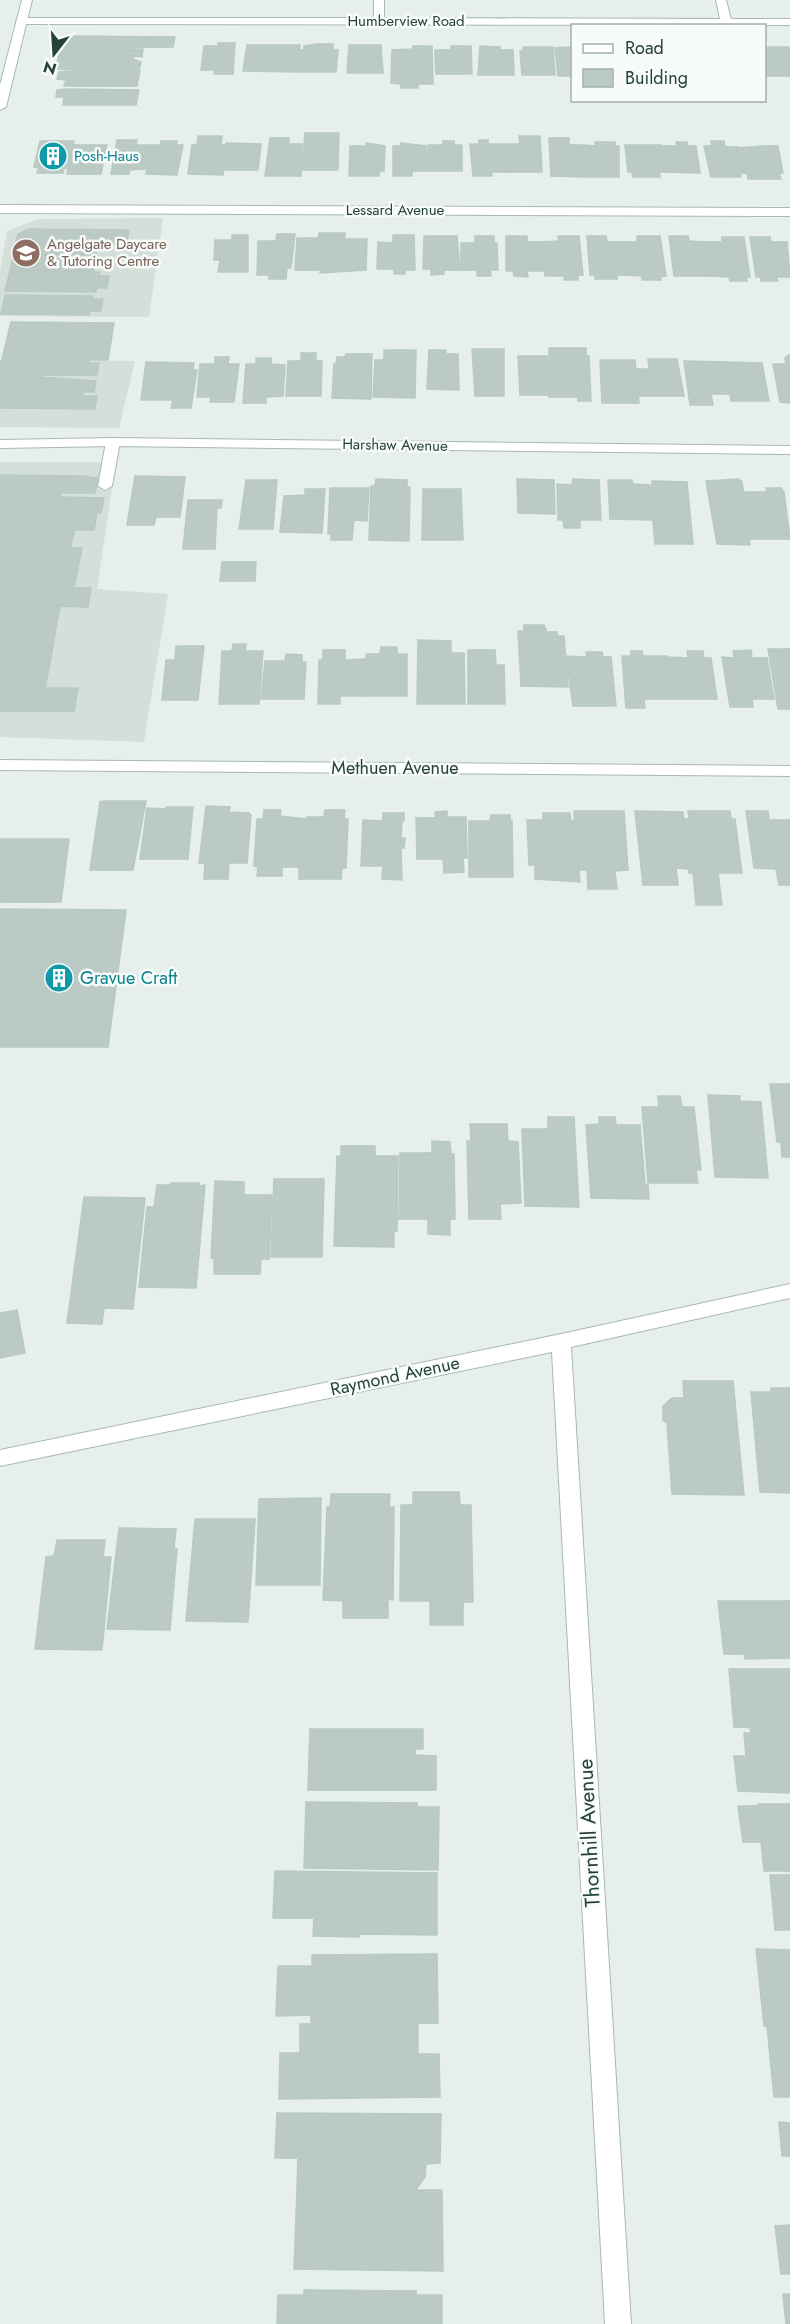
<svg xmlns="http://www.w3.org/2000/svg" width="790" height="2324" font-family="Jost,sans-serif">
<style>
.built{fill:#d4dfda}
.building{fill:#bbcac4;stroke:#b8c9c2;stroke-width:1.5}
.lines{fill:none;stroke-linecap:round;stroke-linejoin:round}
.lane-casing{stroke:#a8b8b2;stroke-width:2}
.street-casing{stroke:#a8b8b2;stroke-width:2}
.secondary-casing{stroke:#a4bbb3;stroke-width:2}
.lane{fill:#fff;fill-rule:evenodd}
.street{fill:#fff;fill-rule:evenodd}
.secondary{fill:#fff;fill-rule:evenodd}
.labels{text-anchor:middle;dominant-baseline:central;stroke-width:5;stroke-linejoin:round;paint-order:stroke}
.far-street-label{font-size:15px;fill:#24423a;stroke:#f7fbf9}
.far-culture-label{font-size:15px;fill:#0d838f;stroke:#f7fbf9;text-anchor:start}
.far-education-label{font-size:15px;fill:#785e54;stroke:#f7fbf9;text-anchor:start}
.street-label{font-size:18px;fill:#24423a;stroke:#f7fbf9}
.culture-label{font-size:18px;fill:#0d838f;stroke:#f7fbf9;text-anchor:start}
.near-street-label{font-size:21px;fill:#24423a;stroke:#f7fbf9}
</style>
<rect width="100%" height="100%" fill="#e6efeb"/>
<g class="built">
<polygon points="163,218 149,317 0,316 0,271 7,231 38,219"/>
<polygon points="0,360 135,361 119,428 0,427"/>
<polygon points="0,462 116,462 97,589 168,594 144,742 0,737"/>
</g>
<g class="building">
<polygon points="65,36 175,37 173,47 62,48"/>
<polygon points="218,43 235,43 233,74 214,74 214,70 201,70 204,46 218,46"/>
<polygon points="317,44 333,44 333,50 338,50 336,72 301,72 304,46"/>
<polygon points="247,45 300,45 299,49 302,50 300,72 243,71"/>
<polygon points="349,45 381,45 383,73 347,73"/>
<polygon points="413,46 432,46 433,84 418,84 418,88 401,88 401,84 391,83 392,50 413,49"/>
<polygon points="451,46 471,46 472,74 436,74 435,50 451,50"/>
<polygon points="480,46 500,47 500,50 513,50 514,75 478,75"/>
<polygon points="523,47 553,47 555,75 522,75 520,51 523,51"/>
<polygon points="570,47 572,47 572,76 558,76 555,48"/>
<polygon points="769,47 789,47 790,76 764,76 764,49"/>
<polygon points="60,48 131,49 143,49 142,57 134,56 133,59 58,59"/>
<polygon points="58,59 133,59 141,62 139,70 55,69"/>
<polygon points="140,71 137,86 64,86 66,80 57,79 59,72 68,71"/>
<polygon points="57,90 66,89 139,90 136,105 63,105 64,97 56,97"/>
<polygon points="305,133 339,133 338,170 302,170"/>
<polygon points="198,136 222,136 221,145 226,145 223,175 188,174 192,145 197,145"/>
<polygon points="519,136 540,136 542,172 506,172 504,144 520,144"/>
<polygon points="270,138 289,138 289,144 302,144 301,176 265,176"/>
<polygon points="549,138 569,138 569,145 583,145 585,177 551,176"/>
<polygon points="117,140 137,140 136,145 149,145 145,169 130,170 129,174 111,174"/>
<polygon points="479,140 488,140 488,144 504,144 506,172 492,172 492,176 473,176 470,144 479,144"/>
<polygon points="40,141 74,141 68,168 64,168 63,173 37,173 39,168 34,167"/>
<polygon points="161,141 177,141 176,145 183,145 177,175 146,174 150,145 161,145"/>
<polygon points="443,141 454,141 454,145 462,145 462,171 428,171 428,145 443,145"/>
<polygon points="711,141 724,141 725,147 738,147 743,173 740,172 741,177 711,177 704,146 712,146"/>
<polygon points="595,142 615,142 615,146 619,146 619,177 585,177 583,145 596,146"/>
<polygon points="676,142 687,142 688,146 696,146 700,173 665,172 661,146 677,146"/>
<polygon points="226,143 261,144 258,170 223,170"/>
<polygon points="366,143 385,146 384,171 379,171 379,176 349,176 350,146 366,146"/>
<polygon points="401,143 426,146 427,171 412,171 412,176 393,176 393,146 401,146"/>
<polygon points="73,145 107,145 101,174 67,174"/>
<polygon points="625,145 661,145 665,172 660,172 660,177 633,177 632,172 628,172"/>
<polygon points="763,146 778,146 783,173 779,173 781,179 748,179 747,173 743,173 738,148"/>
<polygon points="29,229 129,230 126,245 98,245 96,255 53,255 47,258 95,260 93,272 10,271 18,234"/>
<polygon points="319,233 345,233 345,239 367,239 366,270 320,273 321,270 295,270 297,238 318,238"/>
<polygon points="277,234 295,234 291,268 287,268 286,279 269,279 269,275 257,275 258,241 276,241"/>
<polygon points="232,235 248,235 248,272 218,272 220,260 214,260 215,240 232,240"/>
<polygon points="393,235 414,235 415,270 405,270 405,274 394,274 394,269 377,269 378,242 393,243"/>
<polygon points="424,236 457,236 460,270 444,270 444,274 431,275 431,269 423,269"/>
<polygon points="475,236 494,236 494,243 497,243 498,270 490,270 491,276 477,276 477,270 461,270 461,243 475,243"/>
<polygon points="506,236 527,236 527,242 542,242 544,271 527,271 528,277 514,276 513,271 506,271"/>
<polygon points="558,236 579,236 583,275 578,275 578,280 564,280 564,276 545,276 542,242 559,241"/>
<polygon points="587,236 606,236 607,242 624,242 628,275 617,275 617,279 595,279 595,275 590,275"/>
<polygon points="637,236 660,236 666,276 660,277 661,280 642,280 642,276 628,275 624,242 637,242"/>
<polygon points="669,236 688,236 689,241 706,242 711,276 674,276"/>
<polygon points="722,237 744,237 750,277 746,277 747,281 730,281 729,277 711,276 706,242 722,242"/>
<polygon points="750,237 770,237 771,242 787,242 790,277 776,277 778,281 761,281 761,277 756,277"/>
<polygon points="10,271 100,272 99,276 109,276 107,288 97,288 96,292 5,291"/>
<polygon points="5,295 93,296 92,299 103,299 101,311 90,311 89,315 1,314"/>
<polygon points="11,322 114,323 108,360 2,359"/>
<polygon points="549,348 586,348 586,356 589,356 591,401 578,401 578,397 549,397"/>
<polygon points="472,349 504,349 504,396 475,396"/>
<polygon points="384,350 416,350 415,398 373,397 375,360 384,360"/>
<polygon points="429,350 446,350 446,354 458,354 459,390 427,389"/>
<polygon points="301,353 316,353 316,361 322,361 321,396 286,396 288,361 301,361"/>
<polygon points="346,354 372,354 371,399 332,398 334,364 336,364 337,357 345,357"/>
<polygon points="789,355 790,403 780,402 773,364 786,364 785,358"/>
<polygon points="518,356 547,356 549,395 520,395"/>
<polygon points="215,357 229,357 228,364 239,364 234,402 210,402 211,397 197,397 200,364 215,364"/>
<polygon points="256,358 271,358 271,364 285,365 283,396 266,397 266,403 243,403 246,364 256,364"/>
<polygon points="648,359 677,359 684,396 639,396 636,369 649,369"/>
<polygon points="600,360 635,360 639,403 602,403"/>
<polygon points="0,361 89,361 88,363 99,363 97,375 43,375 39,377 96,381 94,392 83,392 82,396 97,396 95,409 0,408"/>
<polygon points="684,361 725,362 730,394 711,394 713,405 690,405"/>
<polygon points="146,362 194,363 193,370 197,370 191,408 171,408 173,400 141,400"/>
<polygon points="725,362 762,363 769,401 731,401"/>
<polygon points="0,475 81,476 98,478 95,493 60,493 60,497 0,497"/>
<polygon points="135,476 185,477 180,517 156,517 154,525 127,525"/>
<polygon points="376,479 407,480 407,487 410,487 409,541 369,540 371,486 375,486"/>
<polygon points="517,479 554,480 555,514 518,513"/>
<polygon points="573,479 599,480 601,520 580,520 580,528 564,528 563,520 558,520 557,484 572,485"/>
<polygon points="739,479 742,482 750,545 717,544 706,481"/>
<polygon points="246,480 277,480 273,529 239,529"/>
<polygon points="608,480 632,480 633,484 650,485 653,520 610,519"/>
<polygon points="652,481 687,482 693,544 655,544 650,488 652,488"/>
<polygon points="330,488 369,488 367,521 354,520 352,540 331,540 331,533 328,534"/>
<polygon points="766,488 781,488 784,492 790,539 751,539 744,492 767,492"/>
<polygon points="305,489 325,489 322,533 280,532 284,496 305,495"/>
<polygon points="423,489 461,489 463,540 422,540"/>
<polygon points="0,497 60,497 104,498 101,513 97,513 0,512"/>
<polygon points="188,500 222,500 221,508 217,508 215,549 183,549"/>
<polygon points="0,512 97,513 94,530 75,530 0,529"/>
<polygon points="0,529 75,530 70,548 0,547"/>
<polygon points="0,547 82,548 74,588 0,588"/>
<polygon points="222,562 256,562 255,581 220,581"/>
<polygon points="0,588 91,588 88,607 0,605"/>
<polygon points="0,605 60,607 56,627 0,626"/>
<polygon points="524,625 544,625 547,632 557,632 557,636 564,636 568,687 521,686 518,631 524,631"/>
<polygon points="0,626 56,627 53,647 0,647"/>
<polygon points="418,640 451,641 451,653 464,653 465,704 417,704"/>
<polygon points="233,644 246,644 245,651 263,651 259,704 219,704 222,651 232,651"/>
<polygon points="176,646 204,646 198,700 162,700 166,660 175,660"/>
<polygon points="0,647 53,647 49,668 0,667"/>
<polygon points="381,647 397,647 397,654 407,654 407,696 365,696 366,654 380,654"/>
<polygon points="768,649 790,649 790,709 778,709"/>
<polygon points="323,650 345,650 345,660 366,659 365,696 340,696 340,704 318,704 319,660 323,660"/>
<polygon points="468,650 495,650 496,665 504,665 505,704 468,704"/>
<polygon points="751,650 752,658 767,658 774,699 752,699 753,707 730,707 722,657 734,658 733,651"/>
<polygon points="631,651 642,651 643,656 667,656 672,699 644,699 645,708 626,708 622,656 631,656"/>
<polygon points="687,651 703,651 704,658 711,658 717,699 672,699 667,657 688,658"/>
<polygon points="586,652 602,652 603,657 611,657 616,706 573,706 566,656 587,657"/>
<polygon points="286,654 302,655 302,662 306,662 304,699 261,699 265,661 285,661"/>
<polygon points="0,667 49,668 45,688 0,688"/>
<polygon points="0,688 78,688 74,711 0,711"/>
<polygon points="105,801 146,801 133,870 90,870 100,802"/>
<polygon points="206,806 230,807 229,812 249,813 251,815 247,863 229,863 228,879 204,879 205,863 199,863"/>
<polygon points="166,807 193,807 188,859 140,859 147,808 166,809"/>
<polygon points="264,810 281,810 280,816 307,819 307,817 324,817 325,810 345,810 344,819 348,819 346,868 342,868 341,879 299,879 299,867 282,867 282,876 257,876 258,867 254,866 257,819 263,819"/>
<polygon points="447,811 447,817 466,817 467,858 463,858 464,872 444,873 443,859 417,859 416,818 436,818 435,812"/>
<polygon points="574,811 624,811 628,870 615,871 617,889 588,889 587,870 578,870"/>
<polygon points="635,811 683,812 688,869 676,868 678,885 643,885"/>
<polygon points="688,811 730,811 731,819 735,819 742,873 718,873 722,905 696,905 693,873 689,873 683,819 689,819"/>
<polygon points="746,811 768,811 769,820 790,820 790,885 779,885 776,869 754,868"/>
<polygon points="383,813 404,813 404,821 402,821 401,838 405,838 404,848 401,848 402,880 382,879 383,866 361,866 363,820 383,821"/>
<polygon points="543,813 570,813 571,821 575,820 580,882 535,879 535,865 529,865 527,820 543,820"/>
<polygon points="491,815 510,815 510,821 512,821 513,877 469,877 469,821 490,821"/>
<polygon points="0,839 69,839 61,902 0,902"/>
<polygon points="0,909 126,910 108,1047 0,1047"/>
<polygon points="770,1084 790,1084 790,1157 782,1157 781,1142 777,1142"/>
<polygon points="708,1095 740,1096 740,1101 761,1102 768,1178 715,1177"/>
<polygon points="658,1096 680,1096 682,1107 694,1107 701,1170 696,1170 698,1183 648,1183 642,1107 659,1107"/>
<polygon points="548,1117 574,1117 579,1207 525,1206 522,1129 548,1129"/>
<polygon points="599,1117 615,1117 616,1125 640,1125 645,1185 648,1184 649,1199 591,1198 586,1125 599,1124"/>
<polygon points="470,1124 507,1124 508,1141 518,1142 521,1203 500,1204 501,1219 469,1219 467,1141 471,1141"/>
<polygon points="432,1141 450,1142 451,1154 454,1154 455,1219 450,1219 450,1235 428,1234 428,1219 399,1219 400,1153 432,1153"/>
<polygon points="341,1146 375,1146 375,1156 398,1156 397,1231 394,1231 394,1247 334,1246 337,1156 341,1156"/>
<polygon points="274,1179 324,1179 322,1257 271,1257"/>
<polygon points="215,1181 244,1182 244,1195 272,1195 269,1259 261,1259 260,1274 214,1274 214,1259 211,1258"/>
<polygon points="171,1183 199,1183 199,1186 205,1185 196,1288 139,1287 147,1207 154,1207 157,1185 170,1185"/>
<polygon points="84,1197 145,1198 133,1309 104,1308 102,1324 67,1323"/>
<polygon points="17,1310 25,1353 0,1358 0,1313"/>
<polygon points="683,1381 733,1381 744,1495 672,1494 667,1423 663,1420 663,1406 672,1398 684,1398"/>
<polygon points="771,1388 790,1388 790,1493 760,1492 751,1392 771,1392"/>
<polygon points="413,1492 459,1492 460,1505 471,1505 473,1602 463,1602 463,1625 430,1625 430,1601 400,1601 401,1505 413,1505"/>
<polygon points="331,1494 390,1494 389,1507 394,1507 393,1600 388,1599 388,1618 343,1618 343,1601 323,1600 327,1507 330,1507"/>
<polygon points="321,1498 320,1585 256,1585 259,1499"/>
<polygon points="195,1519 255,1519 248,1622 186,1621"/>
<polygon points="119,1528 176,1529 174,1548 177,1549 170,1630 107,1629"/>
<polygon points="57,1540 105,1540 103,1557 111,1557 102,1650 35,1649 46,1557 54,1556"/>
<polygon points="718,1601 790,1601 790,1658 745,1659 744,1654 724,1654"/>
<polygon points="729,1669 790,1669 790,1729 734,1727"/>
<polygon points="310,1729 423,1729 423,1749 415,1749 415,1755 436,1756 436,1790 308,1790"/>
<polygon points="750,1729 790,1729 790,1793 738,1791 734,1756 746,1756 744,1733 751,1733"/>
<polygon points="306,1802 417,1803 417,1807 439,1807 438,1870 304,1868"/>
<polygon points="758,1804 790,1804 790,1871 764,1871 761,1842 743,1842 738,1806 758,1806"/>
<polygon points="275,1871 437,1873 437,1935 359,1934 359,1937 313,1936 314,1918 273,1918"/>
<polygon points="770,1875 790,1875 790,1930 775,1930"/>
<polygon points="756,1949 790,1950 790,2026 764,2026"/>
<polygon points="437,1954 438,2023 311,2024 311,2015 276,2016 278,1966 312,1966 312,1955"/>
<polygon points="418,2023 418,2054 439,2054 440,2097 279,2099 280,2053 300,2053 300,2024"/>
<polygon points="767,2026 790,2026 790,2097 774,2097"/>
<polygon points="277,2113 441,2114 440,2163 426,2164 425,2177 415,2191 297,2190 298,2158 275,2158"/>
<polygon points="779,2122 790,2123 790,2156 782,2156"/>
<polygon points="297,2190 442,2190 443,2271 294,2269"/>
<polygon points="790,2225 790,2274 781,2274 775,2226"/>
<polygon points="304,2290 416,2291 416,2295 442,2295 442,2324 277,2324 278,2295 304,2295"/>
<polygon points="783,2294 790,2294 790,2324 786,2324"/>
</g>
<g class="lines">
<g class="lane-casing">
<polygon id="lane" points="113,438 120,442 112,486 105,490 98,486 106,442"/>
</g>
<g class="street-casing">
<g id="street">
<polygon points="374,0 384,0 384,18 720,19 716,0 726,0 731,19 790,19 790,25 21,24 16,21 21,18 374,18"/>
<polygon points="0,205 790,208 790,216 0,213"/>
<polygon points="113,438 790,446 790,454 113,446 0,448 0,440"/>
<polygon points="0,760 790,766 790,776 0,770"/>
<polygon points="790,1284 790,1298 571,1347 631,2324 605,2324 552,1352 0,1466 0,1450 561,1334"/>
</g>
</g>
<g class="secondary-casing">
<polygon id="secondary" points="22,0 32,0 6,107 0,110 0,85"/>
</g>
<use href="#lane" class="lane"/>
<use href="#street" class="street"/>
<use href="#secondary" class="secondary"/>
</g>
<defs>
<g id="building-disc" transform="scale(1.5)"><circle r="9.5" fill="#0f9aa8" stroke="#f7fbf9"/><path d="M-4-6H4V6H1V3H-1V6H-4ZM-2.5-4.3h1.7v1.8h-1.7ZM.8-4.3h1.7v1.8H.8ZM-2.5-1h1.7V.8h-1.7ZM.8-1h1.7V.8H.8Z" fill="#fff"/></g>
<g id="school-disc" transform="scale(1.5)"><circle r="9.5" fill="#8d6e63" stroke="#f7fbf9"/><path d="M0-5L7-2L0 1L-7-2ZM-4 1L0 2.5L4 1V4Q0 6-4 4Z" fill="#fff"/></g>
</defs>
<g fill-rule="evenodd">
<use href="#building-disc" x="53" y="156"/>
<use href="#school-disc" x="26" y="253"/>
<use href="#building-disc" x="59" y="978"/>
</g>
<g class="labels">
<g class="far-street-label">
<text x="406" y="21">Humberview Road</text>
<text x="395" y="210">Lessard Avenue</text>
<text transform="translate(395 445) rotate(1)">Harshaw Avenue</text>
</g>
<g class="far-culture-label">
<text x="74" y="156">Posh-Haus</text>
</g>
<g class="far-education-label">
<text x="47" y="244">Angelgate Daycare<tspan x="47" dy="17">&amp; Tutoring Centre</tspan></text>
</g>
<g class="street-label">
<text x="395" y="768">Methuen Avenue</text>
<text transform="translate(395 1376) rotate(-12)">Raymond Avenue</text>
</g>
<g class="culture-label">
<text x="80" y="978">Gravue Craft</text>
</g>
<g class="near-street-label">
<text transform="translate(589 1833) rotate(-93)">Thornhill Avenue</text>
</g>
</g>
<rect x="571" y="24" width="195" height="78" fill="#f7fbf9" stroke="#a3b1ad" stroke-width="1.5"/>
<rect x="583" y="44" width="30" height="9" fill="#ffffff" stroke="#a3b1ad" stroke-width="1.5"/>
<text x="625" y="54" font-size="18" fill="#24423a">Road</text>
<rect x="583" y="69" width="30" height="18" fill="#bbcac4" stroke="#a3b1ad" stroke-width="1.5"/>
<text x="625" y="84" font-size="18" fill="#24423a">Building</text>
<g transform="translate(54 54) rotate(197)" stroke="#f7fbf9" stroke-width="4.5" paint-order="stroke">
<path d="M0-4.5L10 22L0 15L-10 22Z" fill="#24423a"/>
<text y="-9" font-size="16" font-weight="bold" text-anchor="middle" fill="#24423a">N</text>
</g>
</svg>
